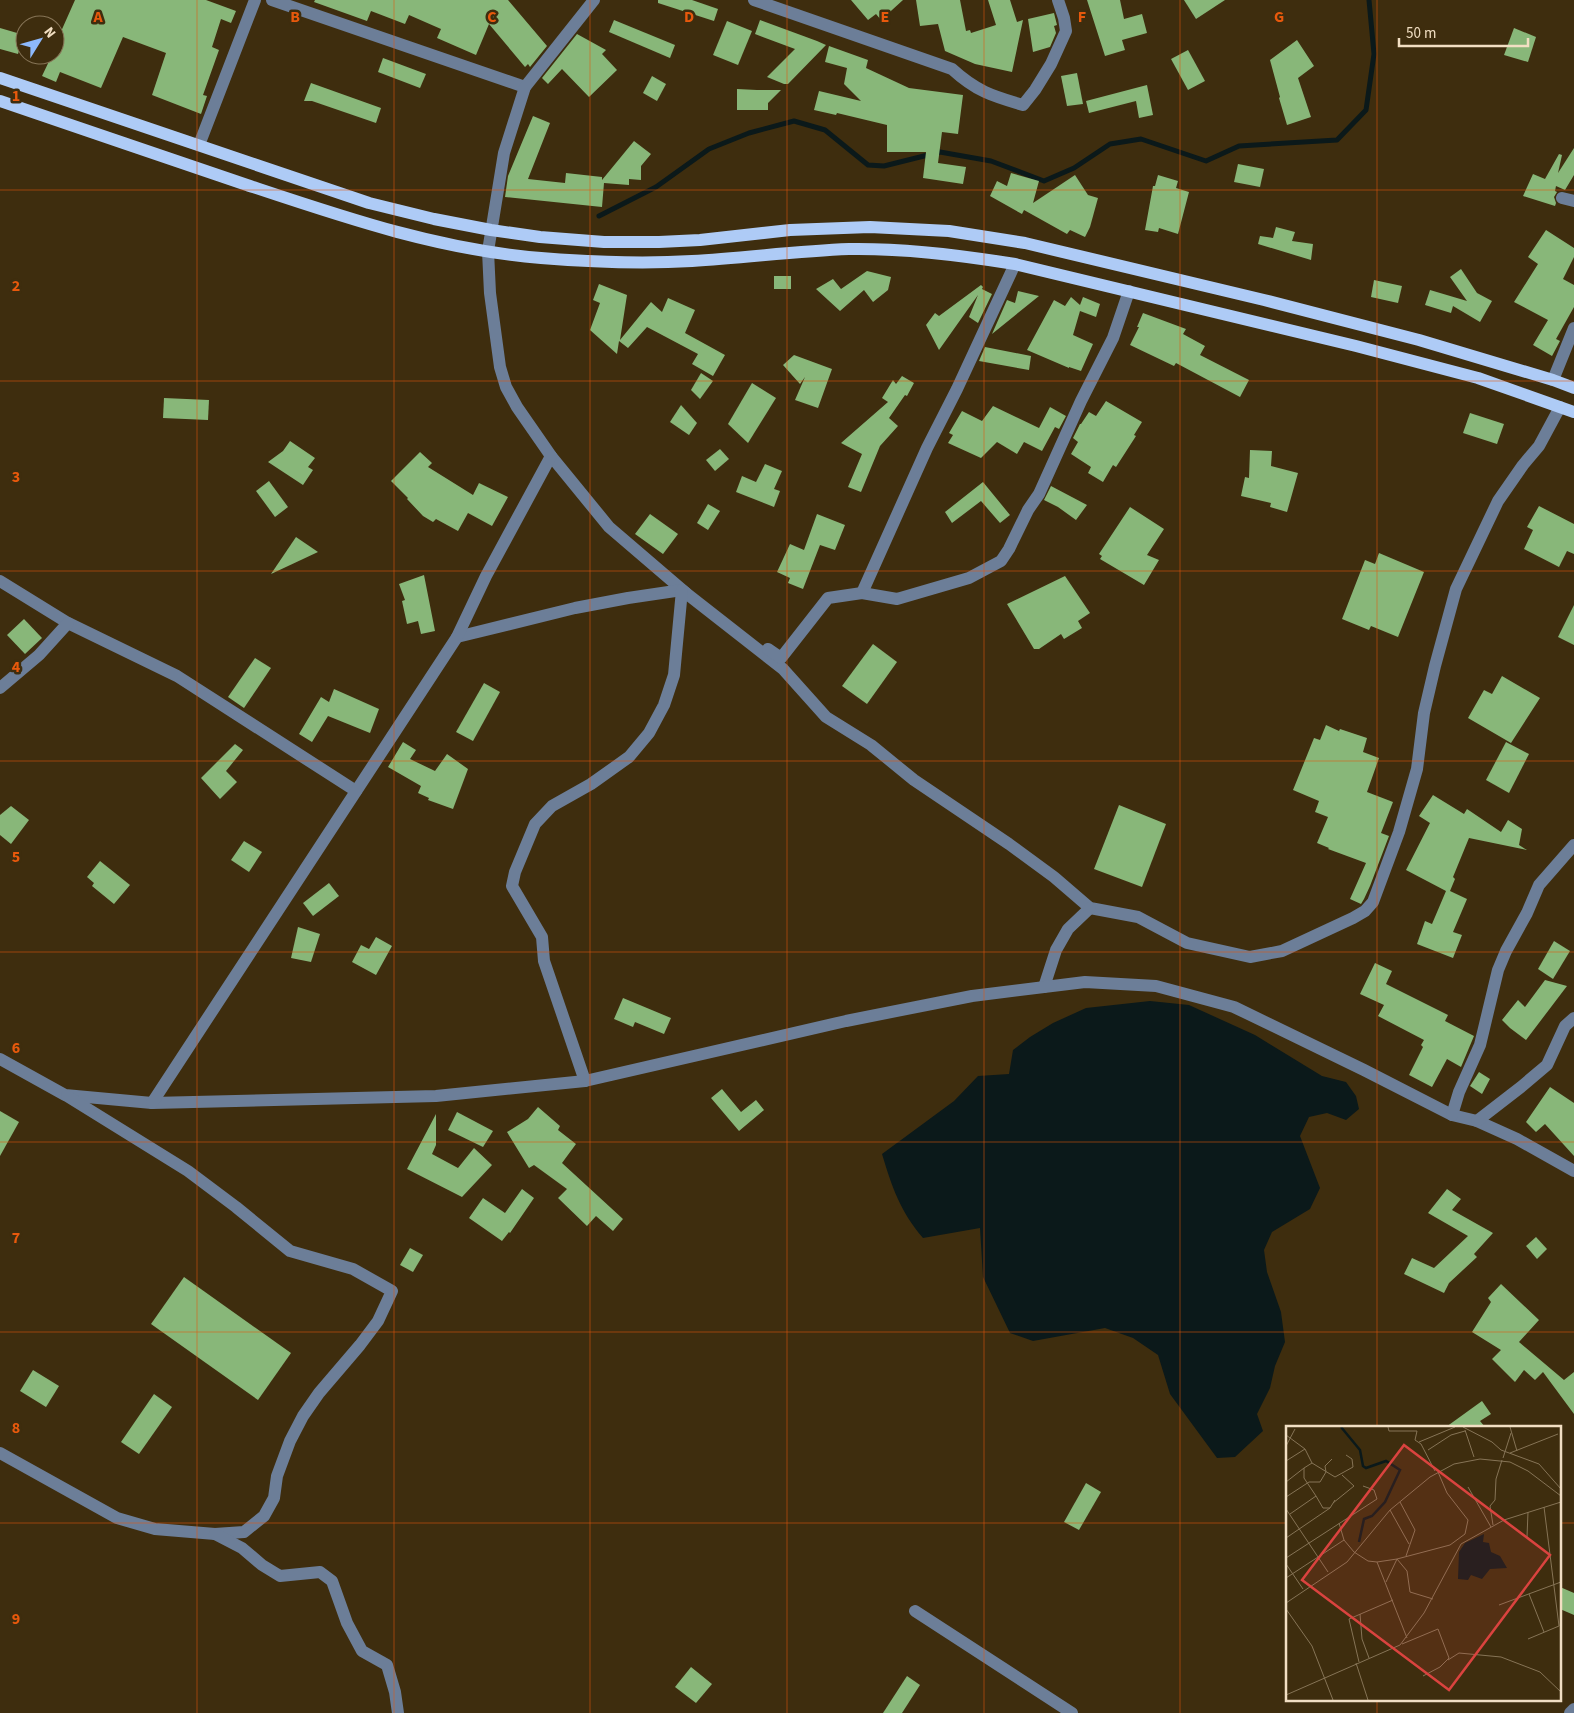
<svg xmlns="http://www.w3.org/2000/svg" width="1574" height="1713" font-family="'Source Sans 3',sans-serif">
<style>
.water{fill:#0b191a}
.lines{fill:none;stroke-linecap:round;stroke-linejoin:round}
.stream{stroke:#0b191a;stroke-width:5}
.building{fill:#88b779}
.minor{stroke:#6c7e98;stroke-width:12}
.major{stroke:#aecbf6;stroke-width:12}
.grid{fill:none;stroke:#e8590c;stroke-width:1;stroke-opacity:0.55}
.inset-river{fill:none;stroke:#0b191a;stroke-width:2.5}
.inset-road{fill:none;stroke:#867456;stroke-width:1}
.view{fill:#da433f;fill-opacity:0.15;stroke:#da433f;stroke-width:2.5}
.inset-edge{fill:none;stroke:#f2dfc3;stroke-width:2.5}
.grid-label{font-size:16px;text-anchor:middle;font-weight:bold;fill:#e8590c;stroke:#3e2d0e;stroke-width:5;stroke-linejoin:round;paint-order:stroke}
</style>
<rect width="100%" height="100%" fill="#3e2d0e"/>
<path class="water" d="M1150,1001L1189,1005L1255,1035L1322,1076L1346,1082L1356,1096L1359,1109L1346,1120L1327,1113L1309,1117L1300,1136L1320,1188L1310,1209L1272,1232L1264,1250L1267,1272L1281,1312L1285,1342L1275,1366L1270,1388L1257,1414L1263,1431L1235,1457L1217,1458L1170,1394L1158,1355L1133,1338L1105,1328L1033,1341L1010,1333L983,1277L980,1228L923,1238C900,1211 892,1187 882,1154L954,1101L978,1076L1009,1074L1013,1050L1030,1037L1053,1023L1086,1008Z"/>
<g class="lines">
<polyline class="stream" points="599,216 656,187 709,149 749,133 794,121 825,130 868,165 884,166 940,152 991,161 1044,181 1074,168 1110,144 1141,139 1206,161 1239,146 1337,140 1366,110 1374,54 1369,0"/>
</g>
<g class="building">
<polygon points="75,0 206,0 236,11 231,23 221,19 212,47 219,50 203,95 207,96 201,114 152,95 166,53 123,37 101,88 60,72 56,82 42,76 52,55 55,55 55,45"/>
<polygon points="315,0 508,0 547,46 530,67 528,64 525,67 489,24 476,55 437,38 441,29 409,15 405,24 371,11 367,21 314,2"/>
<polygon points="658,0 692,0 718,9 714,21 658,3"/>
<polygon points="851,0 903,0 881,20 876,14 868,20"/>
<polygon points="916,0 960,0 966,31 970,30 971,33 996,25 988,0 1010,0 1017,22 1023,20 1012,72 975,64 945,51 938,24 920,26"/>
<polygon points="1087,0 1120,0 1124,19 1142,14 1147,33 1122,40 1125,50 1105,56"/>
<polygon points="1184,0 1225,0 1196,19"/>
<polygon points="1054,13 1057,25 1054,26 1056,33 1050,47 1033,52 1028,19"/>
<polygon points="614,20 675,45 670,58 609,32"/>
<polygon points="760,20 817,41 826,45 788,84 784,84 767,77 795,49 755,34"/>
<polygon points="727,21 752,31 738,65 713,55"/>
<polygon points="0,28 24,35 18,54 0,49"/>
<polygon points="1514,28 1536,37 1528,62 1504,55"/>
<polygon points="577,34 606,50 602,54 617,70 589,97 562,69 548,84 542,78"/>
<polygon points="1297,40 1314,66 1298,78 1311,117 1287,125 1279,98 1280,97 1270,60"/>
<polygon points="829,46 868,60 866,68 909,88 963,95 958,134 942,132 938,163 966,167 963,184 923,178 926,152 887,152 887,125 837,113 836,115 814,110 819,91 861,101 844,84 847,68 825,62"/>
<polygon points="1188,50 1205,81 1188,90 1171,59"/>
<polygon points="383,58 426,74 420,88 378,72"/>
<polygon points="1077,73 1083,104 1067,106 1061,76"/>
<polygon points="652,76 666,84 657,101 643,93"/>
<polygon points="311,83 381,108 376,123 312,101 304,101"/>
<polygon points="1147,85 1153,115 1139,118 1136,101 1089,113 1086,101"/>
<polygon points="737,89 757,90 781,90 768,103 768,110 737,110"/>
<polygon points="533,116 550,123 528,179 565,183 566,173 602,177 602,180 634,141 651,154 641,166 641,180 629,179 629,185 604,183 602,207 505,197 508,176"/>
<polygon points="1574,148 1574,175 1565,190 1556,186 1555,191 1557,192 1554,197 1556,203 1555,206 1523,196 1533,174 1545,179 1559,154 1562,155 1558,173"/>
<polygon points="1238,164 1264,169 1260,187 1234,182"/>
<polygon points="1011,173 1039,181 1033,203 1075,175 1088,195 1098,198 1090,227 1085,237 1070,230 1067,234 1024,210 1022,214 990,196 997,181 1007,186"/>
<polygon points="1158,175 1178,181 1176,188 1189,192 1178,234 1159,228 1158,232 1145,230 1153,186 1155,186"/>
<polygon points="1276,227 1295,232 1292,241 1313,244 1311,260 1258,244 1260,236 1273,238"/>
<polygon points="1546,230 1574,248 1574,257 1563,279 1574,285 1574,307 1556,339 1560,341 1552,356 1533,345 1548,320 1514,302 1538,264 1528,257"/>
<polygon points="1461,269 1477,293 1492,301 1480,322 1453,306 1451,313 1425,305 1430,290 1467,301 1450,277"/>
<polygon points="867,271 891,277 888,290 873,302 864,290 840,311 816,289 833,279 841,289"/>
<rect x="774" y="276" width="17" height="13"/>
<polygon points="1374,280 1402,286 1398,303 1371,297"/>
<polygon points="599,284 627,295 620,340 651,302 662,312 668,298 695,310 685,333 725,355 713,376 692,364 698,354 647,327 628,348 619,341 617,354 590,330 600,303 593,300"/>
<polygon points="981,285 983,287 982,289 992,294 978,323 969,317 978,295 939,350 926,325 935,313 939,316"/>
<polygon points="1018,291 1039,296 992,334 1007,300 1015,303"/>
<polygon points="1071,297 1080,305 1083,297 1100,304 1096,317 1080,311 1073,335 1093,344 1081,371 1069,367 1069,368 1027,350 1054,300 1065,306"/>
<polygon points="1143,313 1186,329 1183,334 1205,346 1200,355 1249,380 1240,397 1176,363 1174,366 1130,345 1139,327 1137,327"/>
<polygon points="985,347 1031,356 1029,370 979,361"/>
<polygon points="794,355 832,369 818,408 795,400 805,377 800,384 783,365"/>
<polygon points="701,373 713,381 700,399 691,390"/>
<polygon points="902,376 914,383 907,396 905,395 889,418 898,426 880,446 861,492 848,487 862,454 841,443 888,402 882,398 893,380 896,384"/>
<polygon points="752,383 776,398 748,443 728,424"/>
<polygon points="164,398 209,400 208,420 163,418"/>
<polygon points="1106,401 1142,422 1134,435 1136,436 1116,467 1113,465 1103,482 1088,473 1091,467 1071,454 1078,442 1073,438 1080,424 1081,424 1089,412 1096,416"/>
<polygon points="681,405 697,423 689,435 670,422"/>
<polygon points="993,406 1039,428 1050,407 1066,416 1059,429 1055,427 1042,451 1024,442 1017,454 997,442 981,458 948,443 953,435 949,433 962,411 982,421"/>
<polygon points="1470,413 1504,424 1497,444 1463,433"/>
<polygon points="290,441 315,458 308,467 313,470 303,485 268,462 283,451"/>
<polygon points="720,449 729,459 715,471 706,460"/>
<polygon points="1250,450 1272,451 1271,466 1298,473 1287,512 1270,507 1271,503 1241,496 1245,477 1249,478"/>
<polygon points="420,452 432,463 428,467 473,495 479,483 508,497 492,526 468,513 458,531 436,519 433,522 423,516 407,499 408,498 391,481"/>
<polygon points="765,464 782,471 774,489 780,491 774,507 736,492 742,476 756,482"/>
<polygon points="269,481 288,507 275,517 256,491"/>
<polygon points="983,482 1010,515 1000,523 981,501 952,523 945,512"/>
<polygon points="1051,486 1087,505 1076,520 1058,507 1044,500"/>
<polygon points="708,504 720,511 708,530 697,523"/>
<polygon points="1539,506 1574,524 1574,554 1567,551 1559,567 1524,549 1533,530 1527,527"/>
<polygon points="1130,507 1164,529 1147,555 1159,560 1144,585 1100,559 1102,556 1099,554"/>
<polygon points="650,514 678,534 663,554 635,534"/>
<polygon points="817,514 845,525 835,550 820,545 803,589 788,583 790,578 777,572 790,544 804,550"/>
<polygon points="296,537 318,552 271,574"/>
<polygon points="1379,553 1424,572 1398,637 1371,626 1369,630 1342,619 1365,560 1375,564"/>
<polygon points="424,575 435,631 421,634 418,621 407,624 402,601 405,600 399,584"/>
<polygon points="1065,576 1090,613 1078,621 1082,628 1064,639 1061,634 1039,649 1034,649 1007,604"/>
<polygon points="1574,605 1574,645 1558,637"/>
<polygon points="24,619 42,638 25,654 7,635"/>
<polygon points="873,644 897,662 867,704 842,686"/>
<polygon points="255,658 271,668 244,708 228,697"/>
<polygon points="1502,676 1540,698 1511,743 1468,718 1484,690 1492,694"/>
<polygon points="484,683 500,692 473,741 456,732"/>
<polygon points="334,689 379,709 370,733 328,716 312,742 299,734 321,697 329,702"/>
<polygon points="1326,725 1339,731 1340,729 1367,738 1363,752 1379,758 1367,792 1393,802 1381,833 1389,836 1370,886 1364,899 1361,904 1350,899 1366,863 1328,849 1329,848 1317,843 1328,817 1315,812 1319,801 1293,790 1314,738 1320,740"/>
<polygon points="403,742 416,750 410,759 435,771 447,754 468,769 453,809 428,800 429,798 418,793 421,786 388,767"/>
<polygon points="1506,742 1529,754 1509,793 1486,780"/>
<polygon points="235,744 243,750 226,771 237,782 220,799 201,778"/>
<polygon points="1433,795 1464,814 1467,809 1501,832 1508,820 1522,829 1519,845 1527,850 1469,838 1453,877 1455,879 1450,891 1467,899 1453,932 1462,935 1453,958 1417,944 1425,921 1432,924 1446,891 1406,870 1430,823 1419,816"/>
<polygon points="1119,805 1166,824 1142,887 1094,869"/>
<polygon points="11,806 29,820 11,844 0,835 0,815"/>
<polygon points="244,841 262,852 249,872 231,860"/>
<polygon points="100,861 130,885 114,904 92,886 94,883 87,877"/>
<polygon points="329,883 339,896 313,916 303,903"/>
<polygon points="298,927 320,934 311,962 291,958"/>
<polygon points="376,937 392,946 376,975 352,962 361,945 369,949"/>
<polygon points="1554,941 1570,951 1553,979 1538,969"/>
<polygon points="1375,963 1392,971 1386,984 1448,1015 1445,1021 1474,1036 1461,1067 1447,1059 1432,1087 1409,1075 1423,1047 1421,1045 1424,1040 1378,1016 1384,1005 1360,994"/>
<polygon points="1545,980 1567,986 1526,1040 1510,1028 1502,1020 1518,1000 1525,1007"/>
<polygon points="623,998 671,1018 664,1034 635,1022 633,1027 614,1019"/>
<polygon points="1479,1072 1490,1079 1482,1094 1470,1086"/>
<polygon points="1550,1087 1574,1103 1574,1156 1545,1124 1536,1132 1526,1122"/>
<polygon points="722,1089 741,1112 756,1100 764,1110 739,1131 711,1098"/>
<polygon points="538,1107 560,1126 558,1130 576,1144 562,1163 623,1219 613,1231 596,1216 587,1226 558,1198 567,1189 534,1165 529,1168 507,1132 528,1119"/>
<polygon points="0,1111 19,1122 0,1156"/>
<polygon points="457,1112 493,1131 483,1147 448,1130"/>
<polygon points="436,1114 436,1145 432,1154 458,1168 474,1148 492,1165 462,1197 407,1169"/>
<polygon points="522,1189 534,1198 510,1233 509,1232 502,1241 469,1218 483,1198 505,1213"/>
<polygon points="1447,1189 1461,1199 1452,1210 1493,1233 1474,1254 1477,1257 1449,1283 1444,1293 1404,1274 1412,1258 1434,1268 1468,1236 1428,1213"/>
<polygon points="1536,1237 1547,1249 1537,1259 1526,1246"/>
<polygon points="410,1248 423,1255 413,1272 400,1265"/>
<polygon points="184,1277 291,1353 258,1400 151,1324"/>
<polygon points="1501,1284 1539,1320 1519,1342 1564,1380 1574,1372 1574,1414 1543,1372 1535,1380 1524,1370 1515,1382 1492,1359 1501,1350 1472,1332 1491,1302 1488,1298"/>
<polygon points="33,1370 59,1386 46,1407 20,1391"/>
<polygon points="154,1394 172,1407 139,1454 121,1442"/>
<polygon points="1482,1401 1491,1414 1480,1421 1485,1427 1446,1427"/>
<polygon points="1086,1483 1101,1492 1079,1530 1064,1522"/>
<polygon points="1560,1587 1574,1593 1574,1615 1560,1609"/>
<polygon points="691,1667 712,1684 696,1703 675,1687"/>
<polygon points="907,1676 920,1685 902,1713 883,1713"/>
</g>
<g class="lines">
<g class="minor">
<polyline points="272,0 525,87"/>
<path d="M754,0L952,69C976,91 992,96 1023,105L1035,90L1051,64L1066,31L1064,18L1058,0"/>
<polyline points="199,145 255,0"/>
<polyline points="1562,198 1574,201"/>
<polyline points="1553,380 1574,328"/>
<polyline points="551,456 609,527 686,593"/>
<polyline points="0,581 68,623 177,676 356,791"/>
<polyline points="862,593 927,448 957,389 1015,264"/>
<polyline points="457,637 575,608 628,598 682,590 783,669 826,717 871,745 914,780 1009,844 1054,877 1090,908 1138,917 1187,943 1250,957 1282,951 1353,918 1365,911 1373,902 1399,832 1417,769 1424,713 1435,666 1456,589 1498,501 1523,465 1539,446 1560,407"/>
<polyline points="768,649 781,658 828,598 862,593 897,599 969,578 1001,561 1009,549 1028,510 1039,494 1081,401 1113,338 1129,291"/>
<polyline points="0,688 39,655 68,623"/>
<polyline points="1044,987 1056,950 1068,929 1090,908"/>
<polyline points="0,1059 65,1095 152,1103 436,1096 585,1081 846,1021 972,996 1085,982 1156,986 1234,1007 1364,1070 1452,1115 1477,1121 1517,1139 1574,1171"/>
<polyline points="585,1081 544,961 542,937 512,886 515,872 535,824 552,806 591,784 629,757 649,733 664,705 674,675 682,590"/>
<polyline points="152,1103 457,637 486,576 551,456 517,407 506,387 500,367 490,293 488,251 504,153 525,87 594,0"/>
<polyline points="1452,1115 1459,1092 1480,1045 1498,970 1506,951 1527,913 1539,885 1574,845"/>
<polyline points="1477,1121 1521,1087 1547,1065 1565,1026 1574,1018"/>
<polyline points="0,1453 117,1518 155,1529 215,1534 244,1532 264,1516 274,1498 277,1476 290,1441 303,1416 319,1393 360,1345 378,1321 392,1291 353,1269 290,1251 236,1207 188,1171 67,1096"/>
<polyline points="215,1534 242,1548 262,1565 280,1576 320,1572 332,1581 347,1623 362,1651 387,1665 395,1692 398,1713"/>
<polyline points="915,1611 1072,1713"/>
<polyline points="1570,1713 1574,1709"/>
</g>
<g class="major">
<polyline points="0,78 369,203 434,219 491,230 540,237 604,242 659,242 700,240 790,230 870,227 949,231 1025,243 1264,300 1419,340 1553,380 1574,388"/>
<path d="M0,101C82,129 165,157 247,185C343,217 439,250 541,258C591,262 642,264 692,261C745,258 796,251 849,249C905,248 960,255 1015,264L1356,346L1478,378L1574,412"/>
</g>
</g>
<path class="grid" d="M197,0V1713M394,0V1713M590,0V1713M787,0V1713M984,0V1713M1180,0V1713M1377,0V1427M0,190H1574M0,381H1574M0,571H1574M0,761H1574M0,952H1574M0,1142H1574M0,1332H1574M0,1523H1288M1560,1523H1574M1377,1699V1713"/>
<g transform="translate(1286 1426)">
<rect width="275" height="275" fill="#3e2d0e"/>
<path d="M198,108L197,116L203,117L205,126L214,130L221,142L204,143L196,153L185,149L182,154L172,153L173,126L179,117Z" fill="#0b191a"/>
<path class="inset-river" d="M55,1L74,24L77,40L80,42L100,35L114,44L99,76L86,90L78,93L73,116"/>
<path class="inset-road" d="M102,1L103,5H131L129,14L135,18L149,45M177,1L206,16L215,24L253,38L275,63M224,1L231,25M179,4L188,31M0,9L19,23L26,37L49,51L67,41L66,33L60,29M133,16L169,1M0,20L9,3M142,24L165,9L179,5M224,27L272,8M217,32L225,7M0,35L19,23M0,56L18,42M182,61L205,101M30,70L37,82H44M0,71L23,56H34L40,46L39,40L46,33M114,76L129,104L120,130M47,77L68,60L56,49M0,83L42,146M104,84L123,118M4,88L30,70L18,52V42L26,37M53,97L58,114L68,126L82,135L91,136L121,212M207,99L204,80L209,74L210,53L216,34M241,111L242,86M0,112L44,82L49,74M0,132L91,73L88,64L77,60M111,133L121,145L124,166L147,173M91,136L111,133M0,138L17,163M0,152L58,114M100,156L111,133L164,119L179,108L182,94L161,67L152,46M243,168L258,206M0,177L61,136L104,84L144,51L168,38L194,33L224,36L242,45L275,70M213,179L275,156M0,183L26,220L47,274M74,188L76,213L83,232M242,213L273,200L258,81M116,218L152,203L163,232L154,241L137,250M162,234L173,227L215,231L254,246L275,266M73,236L63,193L107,174M70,237L82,274M0,269L114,219L138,187L175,118L218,94L275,76"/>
<path class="view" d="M118,19L264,129L163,264L16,154Z"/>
<rect width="275" height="275" class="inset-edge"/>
</g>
<g class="grid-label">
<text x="98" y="22">A</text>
<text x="295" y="22">B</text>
<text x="492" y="22">C</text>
<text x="689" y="22">D</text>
<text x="885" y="22">E</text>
<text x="1082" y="22">F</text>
<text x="1279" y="22">G</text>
<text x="16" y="101">1</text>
<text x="16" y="291">2</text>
<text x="16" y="482">3</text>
<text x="16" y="672">4</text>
<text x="16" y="862">5</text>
<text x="16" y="1053">6</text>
<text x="16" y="1243">7</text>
<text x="16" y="1433">8</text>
<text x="16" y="1624">9</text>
</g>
<g transform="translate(40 40) rotate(53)"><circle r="24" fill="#3e2d0e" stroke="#867456"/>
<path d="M0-4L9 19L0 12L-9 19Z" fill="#8db9fc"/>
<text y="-8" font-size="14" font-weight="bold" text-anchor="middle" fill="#f2dfc3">N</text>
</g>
<path d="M1399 38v8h129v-8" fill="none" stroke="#f2dfc3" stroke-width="2.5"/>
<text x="1406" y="38" font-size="15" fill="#f2dfc3" stroke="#3e2d0e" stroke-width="4" paint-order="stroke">50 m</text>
</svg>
